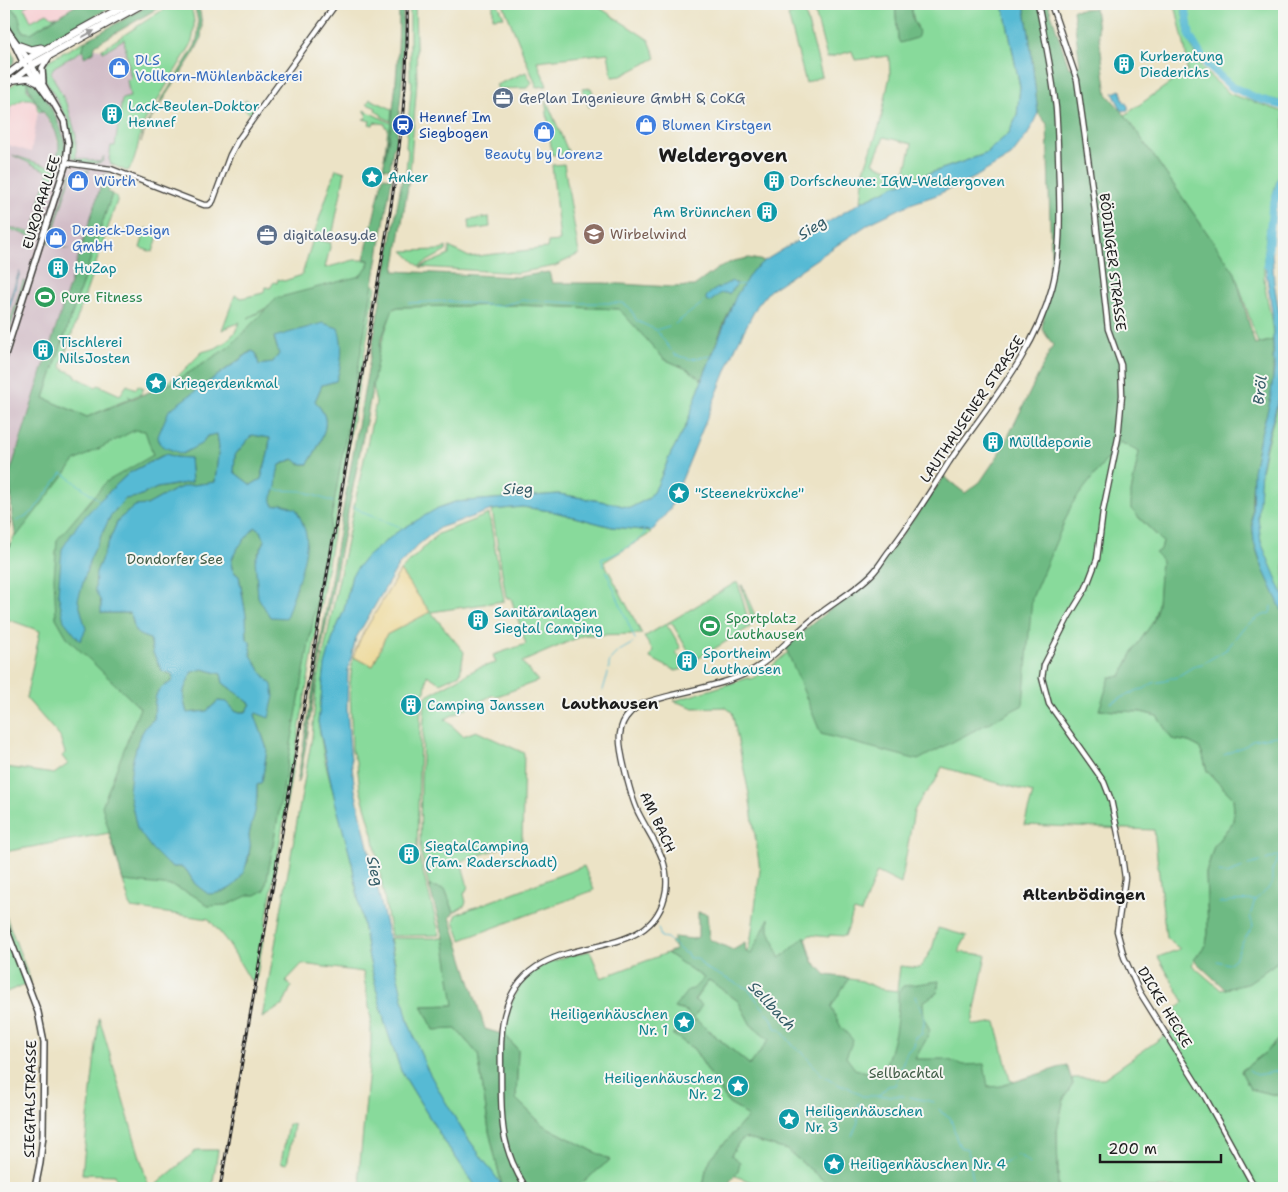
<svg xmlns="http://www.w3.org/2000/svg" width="1288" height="1192" font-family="'Shantell Sans',sans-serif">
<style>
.built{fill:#f7cfd3}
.industrial{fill:#d2bdc7}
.green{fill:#88da9b;stroke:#527b5c;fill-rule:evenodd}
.forest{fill:#6eba83;stroke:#456b50;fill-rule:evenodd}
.sand{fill:#eeda9e;stroke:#857b5d}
.water{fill:#56bad4;stroke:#396b78;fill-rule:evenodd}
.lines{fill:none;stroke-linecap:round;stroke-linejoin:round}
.stream{stroke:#56bad4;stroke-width:1}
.river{stroke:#56bad4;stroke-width:8}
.tertiary-casing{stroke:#3b3a36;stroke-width:7}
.secondary-casing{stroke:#3b3a36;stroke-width:8}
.primary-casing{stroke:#3b3a36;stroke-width:8}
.motorway-casing{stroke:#3b3a36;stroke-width:9}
.tertiary{stroke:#fff;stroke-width:4.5}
.secondary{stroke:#fff;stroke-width:5}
.primary{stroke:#fff;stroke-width:5.5}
.motorway{stroke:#fff;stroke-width:7}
.rail-casing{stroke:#1c1c1c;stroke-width:3}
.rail{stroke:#f6f6f2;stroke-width:1;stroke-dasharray:4;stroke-linecap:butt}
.oneway{fill:#999}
.labels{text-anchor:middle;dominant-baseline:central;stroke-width:4;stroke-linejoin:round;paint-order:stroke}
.culture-label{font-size:14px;fill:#0d838f;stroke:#f6f6f2;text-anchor:start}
.shop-label{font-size:14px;fill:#366cbe;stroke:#f6f6f2;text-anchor:start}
.service-label{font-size:14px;fill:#4e5e75;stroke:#f6f6f2;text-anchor:start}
.transit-label{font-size:14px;fill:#164399;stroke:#f6f6f2;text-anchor:start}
.street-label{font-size:14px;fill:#1c1c1c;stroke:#f6f6f2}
.education-label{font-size:14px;fill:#785e54;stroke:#f6f6f2;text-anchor:start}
.leisure-label{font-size:14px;fill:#27864d;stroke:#f6f6f2;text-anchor:start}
.park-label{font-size:14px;fill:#425e48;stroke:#f6f6f2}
.water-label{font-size:15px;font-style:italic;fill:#335b66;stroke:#f6f6f2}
.quarter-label{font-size:16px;font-weight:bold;fill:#1c1c1c;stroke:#f6f6f2}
.district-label{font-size:19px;font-weight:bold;fill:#1c1c1c;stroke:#f6f6f2}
</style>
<rect width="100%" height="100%" fill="#f6f6f2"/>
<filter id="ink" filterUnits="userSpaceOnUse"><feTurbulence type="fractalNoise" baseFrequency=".02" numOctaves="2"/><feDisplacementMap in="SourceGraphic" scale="10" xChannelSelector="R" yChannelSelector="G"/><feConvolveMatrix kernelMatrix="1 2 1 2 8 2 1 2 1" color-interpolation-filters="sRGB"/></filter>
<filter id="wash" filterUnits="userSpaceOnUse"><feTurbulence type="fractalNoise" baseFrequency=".0096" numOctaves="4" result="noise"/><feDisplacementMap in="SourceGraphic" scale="20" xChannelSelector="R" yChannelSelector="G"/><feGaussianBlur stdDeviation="1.12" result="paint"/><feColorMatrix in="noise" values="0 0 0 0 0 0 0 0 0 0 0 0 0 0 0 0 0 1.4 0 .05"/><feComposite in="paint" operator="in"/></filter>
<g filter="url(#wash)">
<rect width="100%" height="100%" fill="#ece3c6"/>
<g class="built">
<polygon points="5,4 97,4 35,37"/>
<polygon points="28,98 36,102 38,108 32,153 6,145 12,107 24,99"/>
</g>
<polygon class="industrial" points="124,39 131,79 127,80 130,97 122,99 115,146 111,146 109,159 111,164 108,176 101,181 103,181 10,473 4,474 4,228 35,237 57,169 12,155 49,172 38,205 41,207 32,233 4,226 4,111 12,107 6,144 31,152 38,111 43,112 56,133 59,151 57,156 54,155 54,158 55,159 59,159 62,157 63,136 55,114 50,105 16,82 56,56 85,41 83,48 85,57 94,52 95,48 102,49 103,51"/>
<g class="green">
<path d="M15,4H29L24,7L31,21L47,13L52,17L57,16L31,33L23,32C18,22 22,14 11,8Z"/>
<path d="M172,4H189C196,17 195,31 191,45L143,124C138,139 138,156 129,170L126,171L111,164L109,159L111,146H115L122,99L130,97L127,80L131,79L124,39L103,52L102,49Z"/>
<polygon points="410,4 415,4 417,81 410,172 406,171 408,151 406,146 412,81 410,80"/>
<polygon points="493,4 498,4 504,17 493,18"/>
<polygon points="503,4 594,4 649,40 656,58 621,76 612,77 608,53 537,61 547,86 537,87"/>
<path d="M804,4H895L898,39L918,27L914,22L911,4H1003L1020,87L1017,116L1009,133L985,154L896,185L861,202L864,170L880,124L890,75L889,56L855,60L852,51L827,58L813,4L797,11L804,8L822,76L806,83L788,15L794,13L793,8ZM884,137L912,144L906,169L899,174L873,163Z"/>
<path d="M1175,4H1181L1187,38L1203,70L1230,94L1284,112V167C1269,185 1261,263 1265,287C1268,305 1273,322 1273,340L1258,344L1235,273L1125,115L1187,71L1186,53Z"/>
<polygon points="1187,4 1284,4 1284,102 1256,95 1232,86 1208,65 1191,37"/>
<path d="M85,41L83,50L54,67L51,73L68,107L76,136V158L100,162L104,156L103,161C95,166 79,163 72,157L68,120L45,79L44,67L49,60Z"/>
<polygon points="526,72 532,83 528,88 498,89 496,85"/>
<path d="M27,80V89L43,112L38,111L36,102C24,93 14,106 4,111V93L16,82Z"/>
<polygon points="591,88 597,104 589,107 582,89"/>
<polygon points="545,97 570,156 568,157 564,154 552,155"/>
<polygon points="370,99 392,109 391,121 381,116 382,115 375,111 376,108 367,104"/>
<polygon points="246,100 257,107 251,114 240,106"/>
<polygon points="364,110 391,123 384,159 388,128 385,127 385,124 374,122 373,125 369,124 370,121 363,119 366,118 367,113 364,112"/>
<polygon points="12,155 57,169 35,237 4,228 4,226 32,233 41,207 38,206 49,172"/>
<polygon points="564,164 579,254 555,266 517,273 420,267 449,255 449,247 469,257 547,248 548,242 560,241 552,165"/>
<polygon points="336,169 345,172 332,237 314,234"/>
<polygon points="76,170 90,171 83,174 80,174 78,178 71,176 50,242 69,249 48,243 70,175"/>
<polygon points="112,194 117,197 117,201 61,366 63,369 76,375 76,377 96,387 98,385 120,395 127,385 136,389 138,385 144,388 141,394 131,398 128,396 131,398 87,417 44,398"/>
<polygon points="489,217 490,227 470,230 469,220"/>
<polygon points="146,228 159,233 153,252 140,248"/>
<path d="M313,239L331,243L325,268L354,260H369C368,267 364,275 357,277H361L376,286L256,981L250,980L229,944L209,919L131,908L109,833L4,852V791L6,767L54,774L68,764L62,756L65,753L60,737L26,698L40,631L4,618V561L26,507L142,397L179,375L202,352L216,348L227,341L235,332L240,322L222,330L235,295L242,298L263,293L266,287L270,288L274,282L277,283L278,279L284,281L302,275ZM312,290L294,295L248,318L271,305L277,298Z"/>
<polygon points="446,247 446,251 419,266 403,251 441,250"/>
<polygon points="23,281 25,281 4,347 4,341"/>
<path d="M514,305L620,309L664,359L689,370L702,380L686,426L671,453L657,486L649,498L630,508L612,503L559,494L455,502L438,508L352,575L344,610L333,637L325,666L318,722L325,761L352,863L369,958L385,1024L401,1071L442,1138L477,1188H363L359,1173L371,1047V1018L363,972L302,964L286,981L291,987L283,1005L262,1018L312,737L316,689L376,402C367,379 385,332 393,309L398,307Z"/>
<path d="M1284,400V597C1276,580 1264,560 1261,541C1252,494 1265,446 1279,402Z"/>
<path d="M1120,442L1139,452L1131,493L1138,517L1163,542L1158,604L1153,622L1135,648L1121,676L1099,710L1141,712L1157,716L1172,739L1189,742L1199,747L1203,756L1207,771L1233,798L1234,810L1233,822L1214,846L1206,873L1208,933L1206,944L1194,960L1192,965L1221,990L1247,984L1284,957V1033L1266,1052L1241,1071L1250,1089L1284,1097V1188H1058V1183L1053,1188L775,1039L743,997L682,957L670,942L676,940L744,953L748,951L751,938L760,870L749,794L732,712L725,707L694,708L674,701L748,678L751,679L765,672L869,582L944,476L965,494ZM942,767L1033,793L1024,825L1154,830L1166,938L1180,949L1158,957L1184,1002L1175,1009L1184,1022L1104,1078H1072L1073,1084L1064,1098L1057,1131L1058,1176L1056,1098L1010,1080L996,1022L977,1025L972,1024L986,955L958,952L967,936L938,928L932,949L920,968L900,966L897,991L880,989L862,981L826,975L813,961L806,938L810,935L829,937V935L845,936L854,911L861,913L877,872L901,884L914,811L922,797L935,782Z"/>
<polygon points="522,507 551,511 612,527 652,531 648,535 604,562 642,634 584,635 522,662 538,681 497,696 493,695 445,719 463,736 476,731 524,753 522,841 461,861 468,887 464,894 466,902 464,906 454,912 445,889 429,886 420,850 421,777 425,697 478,668 496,663 493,655 526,644 511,598 506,598 492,510"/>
<polygon points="489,514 504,601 431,612 464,652 460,674 440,683 427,675 425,692 422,694 421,698 417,850 440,935 391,936 373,834 360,789 357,764 352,751 350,684 353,657 373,666 386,635 430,612 400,571 438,534"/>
<polygon points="735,583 738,583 750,627 694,661 673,625 670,623 666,626 670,629 681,648 676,652 686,668 676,671 650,658 653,651 644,637"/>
<polygon points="741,585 742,585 757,620 753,623"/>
<polygon points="584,866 594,890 461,940 454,921 457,914"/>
<polygon points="4,911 31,982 4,993"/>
<path d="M390,938H444L455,1005L423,1006L456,1029L478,1054L489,1131L502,1186C465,1135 426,1082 408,1020C400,994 396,965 390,938Z"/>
<path d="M590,951L601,978L667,953L704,978L675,1008L686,1011L695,1021L689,1028L672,1034L694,1049L729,1104L740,1110L748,1117L711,1158L706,1170L703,1188H577L576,1187L610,1160L543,1125L516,1099L518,1050L505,1035C511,975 535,963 590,951Z"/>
<polygon points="709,980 738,1001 751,1025 769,1040 750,1065 694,1018 701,1005 694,1001"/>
<polygon points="99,1017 149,1188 119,1188 115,1175 82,1174"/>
<polygon points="288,1124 294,1125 287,1164 281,1163"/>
<polygon points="745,1138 787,1150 828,1184 837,1188 768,1188 735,1176 738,1171 731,1155 739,1142"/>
<polygon points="197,1150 218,1150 212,1188 152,1188"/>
</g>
<g class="forest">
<path d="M4,4H15L11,8C22,14 18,22 23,32L31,33L78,4H117L42,45L33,48L25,47L16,39L4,17Z"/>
<polygon points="151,4 165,4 95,45 94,52 84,57 83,48 85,41"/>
<path d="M193,4H196L200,12L202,25L201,39L194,53L146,127L141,142L146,125L195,46C200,31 199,19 193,4Z"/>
<path d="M399,4H403V74L396,144L393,149L390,169L383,168C395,112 399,61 399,4Z"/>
<path d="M895,4H911C912,9 912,17 914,22C917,29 921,30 917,38L900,43L898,39Z"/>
<path d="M1024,4H1048L1069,68L1080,65L1073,10L1095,8L1107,94L1125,115L1235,273L1255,345L1273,340C1273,361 1274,381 1270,401C1268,414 1263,426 1260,438C1252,471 1249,506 1254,540C1259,567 1275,590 1284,615V957L1247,984L1225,989L1194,960L1206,944L1208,933L1206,873L1214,846L1233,822L1234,810L1233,798L1207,771L1203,756L1199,747L1189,742L1172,739L1157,716L1141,712L1099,710L1110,677L1121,676L1135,648L1153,622L1158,604L1161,559L1155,553L1161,549L1163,542L1131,509V493L1139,452L1120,442L1072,504L1032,598L1023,705L918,760L821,734L785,646L873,574L944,477L965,493L980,482L1001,451L1053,345L1042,329L1051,257L1047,124L1038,113L1029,34Z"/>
<polygon points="4,34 15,58 13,64 4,72 5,52"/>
<path d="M27,80C30,81 34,83 37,86C45,95 83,157 55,159L53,155L57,156C68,129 29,104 27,80Z"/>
<path d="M105,174L113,177L108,192L112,194L44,398L87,417L174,382L229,347L277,298L360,276L368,266L369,260L364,259L383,177L392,178L265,890L256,895H249L227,905L208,906L196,897L173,886L123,881L102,806L140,708L68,639L56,618L54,578L57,540L106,482L153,455L145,431L135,430L75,461L16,537L12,517L10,473L102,182L101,181ZM274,338L336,381L322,385L315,401C318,405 322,410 324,415C330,429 315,452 308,464H301L294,459L280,465C275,477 272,489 271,501L305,553L303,558L255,560L265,540L261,531L255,527C245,539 219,563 239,576L246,615L247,639L250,642L251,655L261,672L272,685L255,715L267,749L262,782L257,785V797L249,835L250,847L248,862L227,891L195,884L187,871L182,867H173L152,849L146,840L136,749C139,736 144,728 154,719C155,710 153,697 159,690C163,685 169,685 173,680L172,674L162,671L153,653L150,639C129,632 137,631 130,613H102L96,572L118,520L135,506L147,505L174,490L185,486L215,482L219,447L217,434L207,436L201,444L204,385L251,351L256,353L259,365L272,363L279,354ZM165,454L176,457L190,458L192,482L157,488L137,497L125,499L111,515L90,559L77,600L100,500L129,473Z"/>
<path d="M402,179L409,180L394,271L517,277L549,272L552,283H604L672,287L694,286L717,269L733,261L749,258L764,261C732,289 718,341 702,380L689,370L664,359L619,309L514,305L398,307L393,309L381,340C364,439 342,537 324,635C315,683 309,731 300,778L297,783L338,538Z"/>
<polygon points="252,435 270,438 268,454 261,479 251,485 234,472 235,455"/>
<path d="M203,669L221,674L223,683L251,704L245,712H236L227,702L218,701L207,711L187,713C181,691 183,692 192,672Z"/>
<polygon points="429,886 445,889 454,912 450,917 485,1029 505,1035 518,1050 516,1099 543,1125 610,1160 577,1187 577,1188 504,1188 502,1186 489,1131 478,1054 456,1029 434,1030 422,1006 454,1005 444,938"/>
<path d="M698,912L707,914L709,939L733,950L745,943L746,952L751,954L769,918V931L774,941L779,958L787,953L805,936L812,961L826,975L849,978L831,1007L841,1027L853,1040L846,1057L855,1069L875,1074L883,1071C894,1045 899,1019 898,992L903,986L939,981L937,993L923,1002L924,1018L930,1031L927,1038L915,1059H945L964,1065L984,1064L988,1087L1001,1086L1067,1065L1073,1084L1064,1098L1057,1131L1058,1188H887L878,1181L874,1188H837L828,1184L787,1150L745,1138L739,1142L731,1155L740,1162L738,1171L725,1188H703L706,1170L711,1158L748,1117L740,1110L729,1104L694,1049L672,1034L689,1028L688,1024L695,1021L686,1011L674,1008L688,990L693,989L704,978L667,953L675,950L674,937L693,939L698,937ZM709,980L738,1001L751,1025L769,1040L750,1065L694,1018L702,1005L694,1000Z"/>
<polygon points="1284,1033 1284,1097 1250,1089 1241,1071 1266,1052"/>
</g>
<polygon class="sand" points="400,571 430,612 386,635 373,666 353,657 361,637"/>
<g class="water">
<polygon points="1003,4 1024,4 1029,34 1038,113 1028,134 1011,156 972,179 934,196 910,204 870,223 769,291 757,306 737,344 670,509 652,531 612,527 551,511 522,507 492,510 439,528 418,545 398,566 356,638 348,670 347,708 350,751 355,790 408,1021 426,1067 441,1094 464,1133 504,1188 477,1188 442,1138 401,1071 385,1024 369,958 352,863 335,801 318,722 325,665 333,637 344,610 352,575 364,559 397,532 438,508 455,502 559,494 612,503 630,508 649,498 657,486 671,453 686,426 702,380 736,296 752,271 764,261 861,202 896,185 985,154 1009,133 1017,116 1020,87"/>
<polygon points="1120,90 1122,92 1123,100 1128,106 1128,110 1122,111 1113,93"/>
<polygon points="1272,251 1274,282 1282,329 1281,391 1266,443 1261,469 1258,518 1261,542 1284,597 1284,615 1263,569 1254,542 1252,520 1253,471 1260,437 1270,402 1274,369 1272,312 1264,258"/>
<polygon points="19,272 20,272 4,328 4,316"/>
<path d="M732,281L734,283H737L735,287L729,294L725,293L720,294L710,302L706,300V297C713,289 723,286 732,281Z"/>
<path d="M323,323L338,328C344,344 342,365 336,381L322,385L315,401C318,405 322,410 324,415C330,429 315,452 308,464H301L293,459L280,465C275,476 278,483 275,490C272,497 270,499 274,506L282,504L296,509C300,517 304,525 306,534C310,551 292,600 286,618L270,617L258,597L255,560L265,541L261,531L255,527C246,539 218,564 239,576L246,615L247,639L250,642L251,655L261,672L272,685L274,696L269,718L256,713L255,715L267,749L262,782L257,785C257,794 257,803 255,812C253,820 250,828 249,836C249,839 251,844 250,847C246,874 238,893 208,894L195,884L187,871L182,867H173L166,863L152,849L137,829L129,792L132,762L139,738L146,726L154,719C155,709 153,697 159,690C163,685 169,685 173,680L172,674L162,671L153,653L150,639C128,632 138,631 130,613H101V602L95,590L96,572L118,520L135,506L147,505L174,490L185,486L215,482L219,447L217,434L207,436L201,444L182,454L164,447L159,443L158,436L169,410L252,351L256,353L259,365L272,363L279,354L274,337ZM252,435L270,438L268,454L261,479L251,485L234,472L235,455ZM203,669L221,674L223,683L251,704L246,712H236L227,702L218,701L207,711L187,713C181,692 183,691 192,672Z"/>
<polygon points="166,454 176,457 190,458 192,482 157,488 137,497 125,499 111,515 90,559 78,600 86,629 80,641 64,621 58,593 62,549 78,524 100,500 129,473"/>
</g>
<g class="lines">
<g class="stream">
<polyline points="736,285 744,284"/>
<polyline points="409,303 446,301 499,306 523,300 575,303 623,303 630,308 637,321 656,330 669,326"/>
<polyline points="675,324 708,299"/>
<polyline points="657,331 671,350"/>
<polyline points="674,353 675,355 690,359 711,356"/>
<polyline points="64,474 99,500"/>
<polyline points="275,490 302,491 333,502"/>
<polyline points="353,506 366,514 403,528"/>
<polyline points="34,510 62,473 63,473"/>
<polyline points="17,521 34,511"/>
<path d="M604,566L601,559C617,555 632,545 645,534L644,530"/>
<polyline points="606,571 635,639"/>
<path d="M609,669C607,655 622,650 633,643"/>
<polyline points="603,690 608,673"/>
<polyline points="1111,703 1138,690 1144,689 1153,683 1165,681 1170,678 1175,678 1196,665 1202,664 1219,654 1227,649 1243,628 1259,617 1270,613 1272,606"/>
<path d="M1224,755L1247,745L1252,740C1263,738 1274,737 1284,734"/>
<polyline points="1266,860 1279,855"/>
<polyline points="1248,865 1260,862"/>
<polyline points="1219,872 1227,874 1243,868"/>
<polyline points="1219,903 1226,903 1230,901 1255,900"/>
<polyline points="658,928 661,937 667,938 684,953 687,953 689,958 697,958 705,968 748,989 772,1019 775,1028 780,1029 795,1048 802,1052 821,1074 841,1086 846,1086 862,1096 904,1096"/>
<polyline points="1217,961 1228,964 1235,959 1241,945 1253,926 1250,916 1255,900 1268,889 1272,883 1272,870 1284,848"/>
<polyline points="1249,1070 1257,1075 1284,1070"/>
<path d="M879,1095L888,1086L895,1085L907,1052L914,1046L915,1037L922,1034C921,1029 924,1028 924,1023C925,1013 919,1004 915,996"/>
<polyline points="909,1097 934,1102"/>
<path d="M939,1109L942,1113L950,1117C954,1127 955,1138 960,1147L967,1149L971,1161L999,1164L1012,1159"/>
<polyline points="852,1136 858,1122 857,1113 859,1103"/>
<polyline points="1016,1155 1019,1155 1030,1163"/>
<polyline points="970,1188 973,1179 970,1164 971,1161"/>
</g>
<g class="river">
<polyline points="1185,4 1190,37 1207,65 1232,87 1256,98 1284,106"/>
<polyline points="1267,265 1272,209 1284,172"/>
</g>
</g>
</g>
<g filter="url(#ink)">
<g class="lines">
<g class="tertiary-casing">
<g id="tertiary">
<polyline points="1051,4 1077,80 1093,194 1108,329 1121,365 1122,395 1118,438 1103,511 1097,559 1086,588 1069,616 1044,665 1042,678 1049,704 1104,782 1111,800 1120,843 1125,878 1117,931 1124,957 1139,991 1205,1097 1255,1188"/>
<polyline points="66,163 111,169 204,205 209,205 213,201 230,155 238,140 336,4"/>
<path d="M526,1188C502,1150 501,1124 501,1081C501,1056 499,1029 507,1006C536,920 653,974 666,890C670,860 652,840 639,814C632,801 618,749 620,734C621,726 624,719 629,714C639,702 655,700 669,696C699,688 736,683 762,664C782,649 798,630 818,615C836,601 856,590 872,574C879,567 884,557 890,550C912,522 930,492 949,462C987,406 1034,354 1052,288C1061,254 1060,218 1059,183C1058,158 1058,133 1056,108C1052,73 1045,38 1038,4"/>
</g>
</g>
<g class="secondary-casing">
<g id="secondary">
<polyline points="4,23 23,62 50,100"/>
<polyline points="43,82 42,68 49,57"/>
<polyline points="4,358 66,163 68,143 64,121 28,59 8,31"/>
<polyline points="4,490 8,519 4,544"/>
<polyline points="4,923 38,1012 44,1042 43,1135 40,1163 35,1188"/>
</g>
</g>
<g class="primary-casing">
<g id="primary">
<polyline points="4,77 28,59"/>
<polyline points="14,80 28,78 36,82"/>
<polyline points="4,87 32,65"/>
</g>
</g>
<g class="motorway-casing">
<g id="motorway">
<polyline points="20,46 31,50 41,48"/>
<polyline points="28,59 128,4"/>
<polyline points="32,65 142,4"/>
</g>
</g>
<use href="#tertiary" class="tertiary"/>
<use href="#secondary" class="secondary"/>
<use href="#primary" class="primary"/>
<use href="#motorway" class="motorway"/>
<g class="rail-casing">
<path id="rail" d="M220,1188L389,219C400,148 409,76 407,4"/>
</g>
<use href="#rail" class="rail"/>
</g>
<defs><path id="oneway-solid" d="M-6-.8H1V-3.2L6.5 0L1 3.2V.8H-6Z" transform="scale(1.25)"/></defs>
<use class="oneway" href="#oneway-solid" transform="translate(88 34) rotate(-28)"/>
</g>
<defs>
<g id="building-disc" transform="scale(1.125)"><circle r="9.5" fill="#0f9aa8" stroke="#f6f6f2"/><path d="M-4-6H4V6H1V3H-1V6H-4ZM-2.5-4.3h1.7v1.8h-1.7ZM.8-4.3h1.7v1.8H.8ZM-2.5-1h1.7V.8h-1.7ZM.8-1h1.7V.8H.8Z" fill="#fff"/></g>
<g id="shop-disc" transform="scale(1.125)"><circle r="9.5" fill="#3f7fe0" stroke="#f6f6f2"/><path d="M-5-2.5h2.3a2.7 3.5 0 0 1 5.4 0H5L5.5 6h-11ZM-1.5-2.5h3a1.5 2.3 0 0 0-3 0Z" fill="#fff"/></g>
<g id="office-disc" transform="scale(1.125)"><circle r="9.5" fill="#5c6f8a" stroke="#f6f6f2"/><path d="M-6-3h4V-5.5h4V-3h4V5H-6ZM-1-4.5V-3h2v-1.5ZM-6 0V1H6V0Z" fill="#fff"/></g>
<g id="station-disc" transform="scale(1.125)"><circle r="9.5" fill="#1a4fb4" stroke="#f6f6f2"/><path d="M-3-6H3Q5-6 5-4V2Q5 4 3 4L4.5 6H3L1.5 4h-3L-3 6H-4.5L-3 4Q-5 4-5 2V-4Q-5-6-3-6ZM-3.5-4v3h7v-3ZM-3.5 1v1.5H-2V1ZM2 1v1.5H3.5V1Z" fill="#fff"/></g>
<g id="sight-disc" transform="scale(1.125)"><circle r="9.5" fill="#0f9aa8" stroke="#f6f6f2"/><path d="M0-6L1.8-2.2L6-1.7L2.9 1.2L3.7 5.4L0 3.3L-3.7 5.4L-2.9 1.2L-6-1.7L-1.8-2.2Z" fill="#fff"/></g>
<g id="school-disc" transform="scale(1.125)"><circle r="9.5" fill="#8d6e63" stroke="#f6f6f2"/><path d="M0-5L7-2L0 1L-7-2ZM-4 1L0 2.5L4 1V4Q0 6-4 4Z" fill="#fff"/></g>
<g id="stadium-disc" transform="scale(1.125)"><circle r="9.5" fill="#2e9e5b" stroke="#f6f6f2"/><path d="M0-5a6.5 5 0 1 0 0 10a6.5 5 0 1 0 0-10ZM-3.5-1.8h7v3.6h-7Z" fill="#fff"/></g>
</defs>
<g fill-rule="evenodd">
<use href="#building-disc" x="1124" y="64"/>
<use href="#shop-disc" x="119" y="68"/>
<use href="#office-disc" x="503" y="98"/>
<use href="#building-disc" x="112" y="114"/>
<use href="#station-disc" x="403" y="125"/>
<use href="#shop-disc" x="646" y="125"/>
<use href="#shop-disc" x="544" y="132"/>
<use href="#sight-disc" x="372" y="177"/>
<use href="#shop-disc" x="78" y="181"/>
<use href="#building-disc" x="774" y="181"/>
<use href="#building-disc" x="767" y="212"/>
<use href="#school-disc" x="594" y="234"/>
<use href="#office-disc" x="267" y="235"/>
<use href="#shop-disc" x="56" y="238"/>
<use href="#building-disc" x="58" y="268"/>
<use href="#stadium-disc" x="45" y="297"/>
<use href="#building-disc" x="43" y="350"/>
<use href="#sight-disc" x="156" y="383"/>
<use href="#building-disc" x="993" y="442"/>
<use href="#sight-disc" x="679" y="493"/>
<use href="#building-disc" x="478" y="620"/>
<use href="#stadium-disc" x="710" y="626"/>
<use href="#building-disc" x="687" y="661"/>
<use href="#building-disc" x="411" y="705"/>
<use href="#building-disc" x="409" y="854"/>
<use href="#sight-disc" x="684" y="1022"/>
<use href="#sight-disc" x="738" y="1086"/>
<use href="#sight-disc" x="789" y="1119"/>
<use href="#sight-disc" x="834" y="1164"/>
</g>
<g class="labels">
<g class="culture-label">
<text x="1140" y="56">Kurberatung<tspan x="1140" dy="16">Diederichs</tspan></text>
<text x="128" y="106">Lack-Beulen-Doktor<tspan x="128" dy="16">Hennef</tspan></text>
<text x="388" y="177">Anker</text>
<text x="790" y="181">Dorfscheune: IGW-Weldergoven</text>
<text x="751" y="212" text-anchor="end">Am Brünnchen</text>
<text x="74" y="268">HuZap</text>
<text x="59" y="342">Tischlerei<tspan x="59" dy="16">NilsJosten</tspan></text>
<text x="172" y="383">Kriegerdenkmal</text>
<text x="1009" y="442">Mülldeponie</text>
<text x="695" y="493">"Steenekrüxche"</text>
<text x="494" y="612">Sanitäranlagen<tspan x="494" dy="16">Siegtal Camping</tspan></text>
<text x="703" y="653">Sportheim<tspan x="703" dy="16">Lauthausen</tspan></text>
<text x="427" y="705">Camping Janssen</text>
<text x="425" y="846">SiegtalCamping<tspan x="425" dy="16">(Fam. Raderschadt)</tspan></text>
<text x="668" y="1014" text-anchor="end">Heiligenhäuschen<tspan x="668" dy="16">Nr. 1</tspan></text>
<text x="722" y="1078" text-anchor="end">Heiligenhäuschen<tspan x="722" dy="16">Nr. 2</tspan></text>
<text x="805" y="1111">Heiligenhäuschen<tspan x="805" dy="16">Nr. 3</tspan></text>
<text x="850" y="1164">Heiligenhäuschen Nr. 4</text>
</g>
<g class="shop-label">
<text x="135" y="60">DLS<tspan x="135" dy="16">Vollkorn-Mühlenbäckerei</tspan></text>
<text x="662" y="125">Blumen Kirstgen</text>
<text x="544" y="154" text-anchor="middle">Beauty by Lorenz</text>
<text x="94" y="181">Würth</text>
<text x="72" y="230">Dreieck-Design<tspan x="72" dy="16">GmbH</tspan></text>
</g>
<g class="service-label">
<text x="519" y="98">GePlan Ingenieure GmbH &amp; CoKG</text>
<text x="283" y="235">digitaleasy.de</text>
</g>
<g class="transit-label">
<text x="419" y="117">Hennef Im<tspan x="419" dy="16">Siegbogen</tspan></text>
</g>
<g class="street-label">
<text transform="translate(41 202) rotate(-73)">EUROPAALLEE</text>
<text transform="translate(1113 262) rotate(83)">BÖDINGER STRASSE</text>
<text transform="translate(972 409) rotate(-56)">LAUTHAUSENER STRASSE</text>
<text transform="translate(658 822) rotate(65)">AM BACH</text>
<text transform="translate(1165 1007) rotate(59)">DICKE HECKE</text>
<text transform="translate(30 1099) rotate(-89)">SIEGTALSTRASSE</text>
</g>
<g class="education-label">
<text x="610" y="234">Wirbelwind</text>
</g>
<g class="leisure-label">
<text x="61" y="297">Pure Fitness</text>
<text x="726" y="618">Sportplatz<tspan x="726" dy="16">Lauthausen</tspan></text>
</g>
<g class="park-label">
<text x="175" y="559">Dondorfer See</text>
<text x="906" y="1073">Sellbachtal</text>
</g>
<g class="water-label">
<text transform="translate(812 228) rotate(-33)">Sieg</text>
<text transform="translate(1260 390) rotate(-83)">Bröl</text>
<text transform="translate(518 489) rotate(-1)">Sieg</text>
<text transform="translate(375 871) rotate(77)">Sieg</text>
<text transform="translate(772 1006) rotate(47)">Sellbach</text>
</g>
<g class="quarter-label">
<text x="610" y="703">Lauthausen</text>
<text x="1084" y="894">Altenbödingen</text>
</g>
<g class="district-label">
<text x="723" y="155">Weldergoven</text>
</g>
</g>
<rect width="1288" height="1192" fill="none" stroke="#f6f6f2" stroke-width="20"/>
<path d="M1100 1154v8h121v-8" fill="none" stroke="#1c1c1c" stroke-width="2.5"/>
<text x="1108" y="1154" font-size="15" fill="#1c1c1c" stroke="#f6f6f2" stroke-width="4" paint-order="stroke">200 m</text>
</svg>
